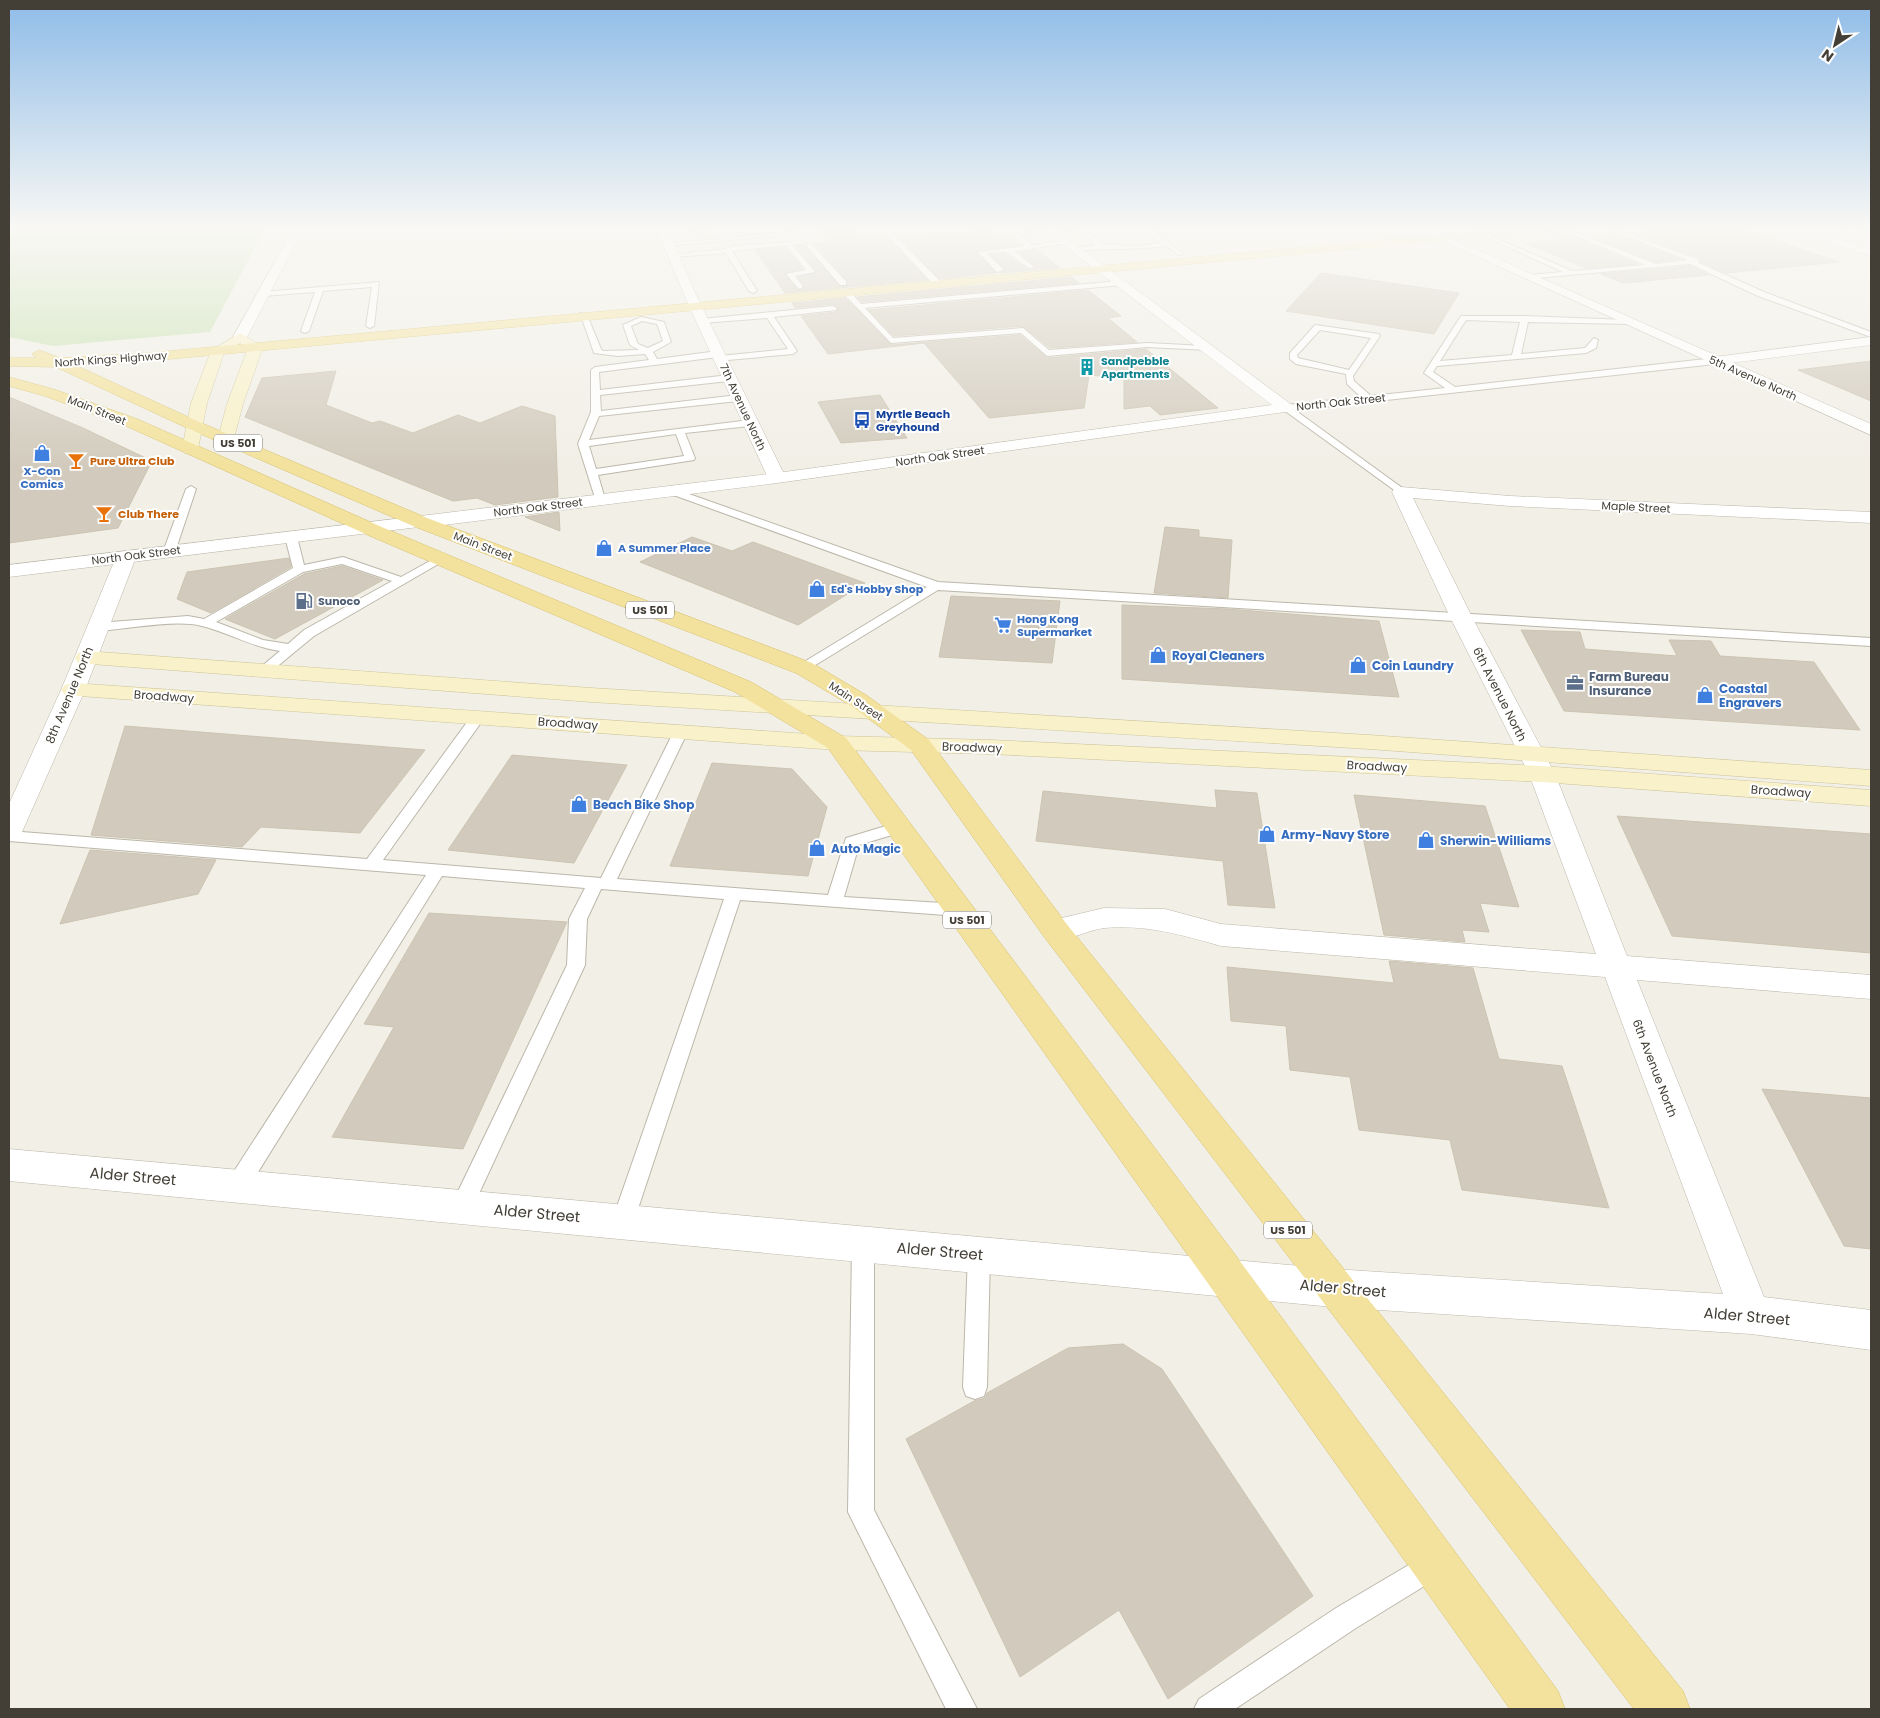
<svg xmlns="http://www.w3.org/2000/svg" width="1880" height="1718" font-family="Poppins,sans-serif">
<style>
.green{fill:#c9e1b3}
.building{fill:#d2cbbd;stroke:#ccc3b1}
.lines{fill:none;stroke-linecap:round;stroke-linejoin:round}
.service-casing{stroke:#bcb7aa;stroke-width:2}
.minor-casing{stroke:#bcb7aa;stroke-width:1}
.tertiary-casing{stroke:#bcb7aa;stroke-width:1}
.secondary-casing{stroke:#ccc39a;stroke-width:1}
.primary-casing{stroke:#d7c06f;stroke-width:1}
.service{fill:#fff;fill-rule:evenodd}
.minor{fill:#fff;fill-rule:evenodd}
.tertiary{fill:#fff;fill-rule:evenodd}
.secondary{fill:#f9f1c9;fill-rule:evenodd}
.primary{fill:#f3e29d;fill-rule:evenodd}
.labels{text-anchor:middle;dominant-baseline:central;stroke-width:4;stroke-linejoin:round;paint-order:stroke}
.far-street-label{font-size:11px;fill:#433f36;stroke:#fff}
.far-culture-label{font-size:11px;font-weight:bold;fill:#0d838f;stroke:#fff;text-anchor:start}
.far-transit-label{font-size:11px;font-weight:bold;fill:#164399;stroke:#fff;text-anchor:start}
.shield{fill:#fff;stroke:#7b7972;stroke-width:1}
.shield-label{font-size:11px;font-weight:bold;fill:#433f36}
.far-food-label{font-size:11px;font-weight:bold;fill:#c56008;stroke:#fff;text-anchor:start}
.far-shop-label{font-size:11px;font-weight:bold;fill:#366cbe;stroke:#fff;text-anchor:start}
.far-service-label{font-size:11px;font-weight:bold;fill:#4e5e75;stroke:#fff;text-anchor:start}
.shop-label{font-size:12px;font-weight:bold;fill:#366cbe;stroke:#fff;text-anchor:start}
.service-label{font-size:12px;font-weight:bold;fill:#4e5e75;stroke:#fff;text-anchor:start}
.street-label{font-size:12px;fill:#433f36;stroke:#fff}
.near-street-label{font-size:15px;fill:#433f36;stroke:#fff}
</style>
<rect width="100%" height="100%" fill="#f1efe6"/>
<polygon class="green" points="9,227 266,227 210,332 53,346 9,337"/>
<g class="building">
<polygon points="819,227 854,227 864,238 888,238 927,280 785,293 755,250 785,247 803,269 784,274 799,291 805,287 798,277 817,272 795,245 804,244 839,286 847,286 847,280 813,243 829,242"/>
<polygon points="1701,227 1735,227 1839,262 1726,273 1701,262 1700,258 1632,233"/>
<polygon points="991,230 999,237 1011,237 1021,245 977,251 996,273 940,279 899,237"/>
<polygon points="1616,234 1680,259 1656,262 1592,237"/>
<polygon points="1576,238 1637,264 1586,268 1525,243"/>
<polygon points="1037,250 1060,268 1000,273 1006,270 991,255 1005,254 1028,270 1033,270 1034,265 1019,252"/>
<polygon points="1690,266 1708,275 1623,283 1601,274"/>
<polygon points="1321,273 1459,293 1434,334 1286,311"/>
<polygon points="1072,277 1079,283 862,302 857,297"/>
<polygon points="1088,290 1121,316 1108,318 1137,342 1050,348 1023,326 894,336 869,310"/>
<polygon points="845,298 891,345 1020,335 1047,358 1146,349 1218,408 1160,415 1150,406 1124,409 1124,378 1089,375 1084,408 989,418 924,343 828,354 801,316 836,312 839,307 833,304 795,308 792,303"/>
<polygon points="1871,361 1871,401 1798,370"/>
<polygon points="336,371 326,405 372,423 380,421 413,433 458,415 480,423 522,406 555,416 558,497 495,505 477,498 453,501 245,417 262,378"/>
<polygon points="880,395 907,438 841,443 818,402"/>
<polygon points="9,397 83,428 152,461 118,528 9,543"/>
<polygon points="559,512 560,531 525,517"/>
<polygon points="1165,527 1199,530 1199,537 1232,540 1228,598 1154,593"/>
<polygon points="692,537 732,551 753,542 865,583 798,625 640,562"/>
<polygon points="289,558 291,567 211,613 177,599 187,572"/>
<polygon points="342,566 383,580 275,639 225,619 304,574"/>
<polygon points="951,596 1060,601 1052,663 939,657"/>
<polygon points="1122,605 1227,609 1379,621 1399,697 1122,679"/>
<polygon points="1521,630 1580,632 1585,649 1677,656 1669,640 1711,641 1720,656 1814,662 1860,730 1564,711"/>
<polygon points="125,726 425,750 360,833 261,827 242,847 91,835"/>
<polygon points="512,755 627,765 574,863 448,850"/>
<polygon points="712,763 792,769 827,807 808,876 670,866"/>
<polygon points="1215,790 1257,793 1275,908 1228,905 1223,861 1036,841 1043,791 1217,808"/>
<polygon points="1354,795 1485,806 1519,907 1480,903 1489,932 1462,930 1465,942 1384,935"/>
<polygon points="1617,816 1871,834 1871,953 1672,936"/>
<polygon points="90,850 216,860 198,894 60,924"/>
<polygon points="429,913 567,922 463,1149 332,1137 394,1027 364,1024"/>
<polygon points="1389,961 1473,968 1499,1059 1562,1066 1609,1208 1462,1190 1450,1140 1359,1130 1350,1077 1290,1070 1286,1026 1231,1021 1227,967 1394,983"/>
<polygon points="1762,1089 1871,1098 1871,1249 1844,1246"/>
<polygon points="1123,1344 1162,1369 1313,1596 1168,1699 1119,1610 1020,1677 906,1439 974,1401 985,1398 987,1393 1068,1348"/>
</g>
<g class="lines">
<g class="service-casing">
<g id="service">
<polygon points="708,227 734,227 663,234 660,232"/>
<polygon points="795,227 801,227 806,233 668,246 665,244 798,231"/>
<polygon points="880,227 886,227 940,281 940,285 934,285"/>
<path d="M1031,227H1090L1084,229L1104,244L1136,246L1161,243L1141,227H1148L1184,254L1179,255L1166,246C1135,250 1105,248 1074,251L1072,248L1096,245L1077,230L1049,232L1047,229L1017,232L1032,245L1066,241L1069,243L1014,251L1033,266V268H1029L1006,252L987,253L1004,270L997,272L978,252L1025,246L1008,231Z"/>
<polygon points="1554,227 1562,227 1656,264 1688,260 1602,227 1610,227 1699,260 1699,263 1764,292 1871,332 1871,337 1758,296 1690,264 1526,279 1529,275 1563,272 1479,234 1484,233 1572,271 1645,265"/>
<polygon points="1833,227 1842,227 1871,235 1871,239"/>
<polygon points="790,242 815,272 795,276 803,287 799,289 786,274 806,270 786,245 732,251 757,291 753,293 749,291 726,253 673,257 670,255 726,249 732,246"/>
<polygon points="806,243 810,243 846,281 846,285 840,285 806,245"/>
<polygon points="1120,281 1124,283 1123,285 865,308 893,338 1023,328 1049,350 1147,343 1206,346 1210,348 1209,350 1147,347 1047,356 1021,333 891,343 842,292 849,290 861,304"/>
<polygon points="379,282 374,326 370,328 366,326 372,287 323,291 309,331 305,333 301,331 315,292 263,296 259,294 263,292"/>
<polygon points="833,306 837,308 836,310 774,317 797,351 793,354 717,361 716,359 720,356 788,349 767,318 702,323 698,321 702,319"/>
<path d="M580,313L587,315L601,349L603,351L639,350L630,345L623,325L641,317L664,322L671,342L653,352L657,359L718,351L722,354L718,357L599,372L600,390L729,375L733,378L729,381L600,395L601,411L738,395L743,398L738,401L599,416L589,440L750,420L755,423L750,426L685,433L695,458L694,460L598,475L605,499L604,501H596L578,444L591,412V370L595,367L649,360L645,354L618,356L594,353ZM642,321L657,324L663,341L648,348L638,344L631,326ZM676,434L684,456L596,469L589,446Z"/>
<path d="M1461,316H1525L1628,320L1632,322L1628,324L1528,322L1521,354L1585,348L1594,338L1598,340L1596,348L1586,353L1437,366L1433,372L1455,387L1715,358L1719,361L1715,364L1295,410L1405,490L1406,492L1401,495L1281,408L1286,405L1361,397L1347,384L1346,374L1296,364L1290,359V353L1315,325L1379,334L1380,336L1353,376L1354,381L1371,396L1445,388L1424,373ZM1466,320L1520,322L1512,355L1440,361ZM1320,330L1371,338L1349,370L1298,358L1297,355Z"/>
<polygon points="191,486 196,489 175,552 169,555 165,554 163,552 186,489"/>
<polygon points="672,488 938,582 1871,638 1871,646 938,590 804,672 799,671 797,668 799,665 927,587 668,493 667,491"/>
<path d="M291,534L297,537L304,565L343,557L401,577L437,557H445L447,559L314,636L268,674L263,675L256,671L280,651C251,647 230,633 202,626C176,619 127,629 98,631L92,627L98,623L188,616L204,619L293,568L285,537ZM342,564L392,581L304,630L288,644L263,640L216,622L303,572Z"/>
<polygon points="478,713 485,717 383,860 601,878 674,731 681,727 688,731 617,879 828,895 846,838 899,822 905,823 907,827 905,831 859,845 844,897 959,904 965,906 968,910 965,914 959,916 740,900 634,1221 631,1228 623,1231 615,1228 612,1221 724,899 601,889 587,919 585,965 470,1213 462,1216 454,1213 451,1206 567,965 569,919 585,888 442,876 245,1193 237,1196 229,1193 226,1186 229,1179 426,875 9,841 9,831 367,859 473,714"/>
<polygon points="863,1235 871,1238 874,1245 874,1510 977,1709 946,1709 848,1512 852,1245 855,1238"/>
<polygon points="979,1243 987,1247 990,1254 987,1387 984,1396 975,1399 966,1396 963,1387 968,1254 971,1247"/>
<polygon points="1434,1550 1444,1554 1448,1564 1444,1574 1356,1628 1235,1709 1194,1709 1199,1699 1336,1608"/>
</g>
</g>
<g class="minor-casing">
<g id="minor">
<polygon points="1040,227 1052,227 1292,405 1294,408 1292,411 777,483 420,528 413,526 411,522 413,518 420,516 777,473 1272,405"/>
<polygon points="1412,227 1426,227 1871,424 1871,435"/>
<polygon points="1784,227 1800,227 1871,249 1871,256 1785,229"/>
<path d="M1401,487L1510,496L1871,512V523L1510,506L1413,498L1472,617L1555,774L1627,956L1871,975V999L1637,980L1764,1297L1871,1310V1350L1751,1334L1333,1307L9,1181V1149L1333,1269L1723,1294L1605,977L1221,946C1183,935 1144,924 1104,928C1084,931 1065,944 1045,938L1040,930L1045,922L1104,908L1165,909L1221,924L1596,954L1529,774L1450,617L1392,492L1395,488Z"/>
<polygon points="126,551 133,553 136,557 85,690 22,832 18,838 9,841 9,804 61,690 116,557 119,553"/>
</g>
</g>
<g class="tertiary-casing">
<g id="tertiary">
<polygon points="294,227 304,227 247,337 240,341 235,340 233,337"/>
<polygon points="656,227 666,227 697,297 786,478 783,482 771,482 768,478 685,297"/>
<polygon points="1871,337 1871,345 1715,365 1708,361 1715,357"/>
<polygon points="420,516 427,518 429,522 427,526 9,577 9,565"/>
</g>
</g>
<g class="secondary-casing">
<g id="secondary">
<polygon points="240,333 263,347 243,404 234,438 232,441 220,441 218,438 227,404 248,348 240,343 224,353 207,403 198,449 196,453 184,453 182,449 191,403 211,351"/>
<polygon points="86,651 591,688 1369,735 1871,770 1871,786 1369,749 591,702 78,663 75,658 78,653"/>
<polygon points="73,683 837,736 991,740 1542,766 1871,790 1871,806 1542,782 991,754 837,750 65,695 61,690 65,685"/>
</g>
</g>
<g class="primary-casing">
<g id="primary">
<polygon points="1525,227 1563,227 1558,230 148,361 77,366 199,422 427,518 812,663 866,695 929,740 1065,922 1683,1691 1690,1709 1634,1709 1045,938 911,750 850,705 796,673 413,526 187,428 56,367 9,366 9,358 37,358 32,354 39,350 60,358 148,353"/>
<polygon points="9,377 56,390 137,419 384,528 751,682 846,738 1242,1264 1558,1691 1565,1709 1510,1709 828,748 735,692 370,536 126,426 45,396 9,386"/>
</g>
</g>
<use href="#service" class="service"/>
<use href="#minor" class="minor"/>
<use href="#tertiary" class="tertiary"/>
<use href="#secondary" class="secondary"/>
<use href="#primary" class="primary"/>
</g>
<linearGradient id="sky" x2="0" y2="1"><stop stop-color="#8fbce8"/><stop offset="0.49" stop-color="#f9f8f4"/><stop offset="1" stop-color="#f9f8f4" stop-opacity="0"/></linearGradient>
<rect width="1880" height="467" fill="url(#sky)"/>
<defs>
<g id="building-bare" transform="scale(1.35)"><path d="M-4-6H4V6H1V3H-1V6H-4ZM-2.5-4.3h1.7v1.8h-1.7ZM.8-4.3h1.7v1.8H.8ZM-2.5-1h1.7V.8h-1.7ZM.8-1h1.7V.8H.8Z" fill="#0f9aa8" stroke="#fff" stroke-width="2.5" paint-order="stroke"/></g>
<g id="bus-bare" transform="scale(1.35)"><path d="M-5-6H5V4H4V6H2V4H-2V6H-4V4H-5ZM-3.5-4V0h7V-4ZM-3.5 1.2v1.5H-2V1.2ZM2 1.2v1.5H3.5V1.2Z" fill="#1a4fb4" stroke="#fff" stroke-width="2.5" paint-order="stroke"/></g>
<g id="shop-bare" transform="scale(1.35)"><path d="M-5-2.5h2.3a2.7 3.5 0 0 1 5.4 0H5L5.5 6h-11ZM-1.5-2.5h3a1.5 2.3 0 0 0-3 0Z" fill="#3f7fe0" stroke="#fff" stroke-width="2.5" paint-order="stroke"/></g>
<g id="bar-bare" transform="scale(1.35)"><path d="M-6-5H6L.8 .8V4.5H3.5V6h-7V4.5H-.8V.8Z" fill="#e8710a" stroke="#fff" stroke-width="2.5" paint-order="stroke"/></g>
<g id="fuel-bare" transform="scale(1.35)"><path d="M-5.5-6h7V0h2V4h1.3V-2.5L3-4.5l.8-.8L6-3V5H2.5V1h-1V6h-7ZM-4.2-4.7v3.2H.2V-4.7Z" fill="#5c6f8a" stroke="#fff" stroke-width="2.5" paint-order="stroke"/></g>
<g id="supermarket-bare" transform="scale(1.35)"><path d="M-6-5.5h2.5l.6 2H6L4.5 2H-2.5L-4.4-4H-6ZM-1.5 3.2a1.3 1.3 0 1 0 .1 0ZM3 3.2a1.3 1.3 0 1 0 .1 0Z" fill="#3f7fe0" stroke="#fff" stroke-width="2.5" paint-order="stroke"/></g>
<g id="office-bare" transform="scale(1.35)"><path d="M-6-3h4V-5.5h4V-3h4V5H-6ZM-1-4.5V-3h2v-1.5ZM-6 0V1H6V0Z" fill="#5c6f8a" stroke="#fff" stroke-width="2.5" paint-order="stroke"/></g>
</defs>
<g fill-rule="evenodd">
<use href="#building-bare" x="1087" y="367"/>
<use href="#bus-bare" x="862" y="420"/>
<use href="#shop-bare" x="42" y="453"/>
<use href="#bar-bare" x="76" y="461"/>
<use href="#bar-bare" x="104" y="514"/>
<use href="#shop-bare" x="604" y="548"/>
<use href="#shop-bare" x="817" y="589"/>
<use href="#fuel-bare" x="304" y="601"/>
<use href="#supermarket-bare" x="1003" y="625"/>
<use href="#shop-bare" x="1158" y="655"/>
<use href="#shop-bare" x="1358" y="665"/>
<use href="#office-bare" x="1575" y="683"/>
<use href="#shop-bare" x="1705" y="695"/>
<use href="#shop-bare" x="579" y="804"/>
<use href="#shop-bare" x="1267" y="834"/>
<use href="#shop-bare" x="1426" y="840"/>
<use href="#shop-bare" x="817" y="848"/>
</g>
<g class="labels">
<g class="far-street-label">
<text transform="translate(111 359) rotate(-4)">North Kings Highway</text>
<text transform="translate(1753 378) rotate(24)">5th Avenue North</text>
<text transform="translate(1341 402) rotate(-6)">North Oak Street</text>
<text transform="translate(743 407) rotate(65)">7th Avenue North</text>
<text transform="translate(97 410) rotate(22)">Main Street</text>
<text transform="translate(940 456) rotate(-8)">North Oak Street</text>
<text transform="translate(538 507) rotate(-7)">North Oak Street</text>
<text transform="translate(1636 507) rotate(3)">Maple Street</text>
<text transform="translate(483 546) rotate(21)">Main Street</text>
<text transform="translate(136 555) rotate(-7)">North Oak Street</text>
<text transform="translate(856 701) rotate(33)">Main Street</text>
</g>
<g class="far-culture-label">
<text x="1101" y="361">Sandpebble<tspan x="1101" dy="13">Apartments</tspan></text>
</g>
<g class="far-transit-label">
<text x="876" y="414">Myrtle Beach<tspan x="876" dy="13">Greyhound</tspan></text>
</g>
<g class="shield">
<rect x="214" y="434.5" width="48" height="17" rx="4"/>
<rect x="626" y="601.5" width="48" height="17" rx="4"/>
<rect x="943" y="911.5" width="48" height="17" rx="4"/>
<rect x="1264" y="1221.5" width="48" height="17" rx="4"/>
</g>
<g class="shield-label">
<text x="238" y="443">US 501</text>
<text x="650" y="610">US 501</text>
<text x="967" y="920">US 501</text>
<text x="1288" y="1230">US 501</text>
</g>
<g class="far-food-label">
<text x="90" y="461">Pure Ultra Club</text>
<text x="118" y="514">Club There</text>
</g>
<g class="far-shop-label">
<text x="42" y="471" text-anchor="middle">X-Con<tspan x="42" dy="13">Comics</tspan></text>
<text x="618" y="548">A Summer Place</text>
<text x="831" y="589">Ed's Hobby Shop</text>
<text x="1017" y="619">Hong Kong<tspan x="1017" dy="13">Supermarket</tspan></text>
</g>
<g class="far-service-label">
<text x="318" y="601">Sunoco</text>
</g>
<g class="shop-label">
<text x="1172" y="655">Royal Cleaners</text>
<text x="1372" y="665">Coin Laundry</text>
<text x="1719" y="688">Coastal<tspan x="1719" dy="14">Engravers</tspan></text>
<text x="593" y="804">Beach Bike Shop</text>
<text x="1281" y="834">Army-Navy Store</text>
<text x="1440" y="840">Sherwin-Williams</text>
<text x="831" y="848">Auto Magic</text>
</g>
<g class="service-label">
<text x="1589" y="676">Farm Bureau<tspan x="1589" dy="14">Insurance</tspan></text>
</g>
<g class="street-label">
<text transform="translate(1500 694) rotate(63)">6th Avenue North</text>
<text transform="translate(69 695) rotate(-67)">8th Avenue North</text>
<text transform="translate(164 696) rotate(4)">Broadway</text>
<text transform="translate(568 723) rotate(4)">Broadway</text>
<text transform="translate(972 747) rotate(2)">Broadway</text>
<text transform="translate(1377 766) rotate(3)">Broadway</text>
<text transform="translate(1781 791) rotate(4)">Broadway</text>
<text transform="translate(1655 1068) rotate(69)">6th Avenue North</text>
</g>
<g class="near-street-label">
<text transform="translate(133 1176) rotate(5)">Alder Street</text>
<text transform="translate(537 1213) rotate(5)">Alder Street</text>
<text transform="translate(940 1251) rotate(5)">Alder Street</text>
<text transform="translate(1343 1288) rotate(5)">Alder Street</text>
<text transform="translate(1747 1316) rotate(5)">Alder Street</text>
</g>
</g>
<rect width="1880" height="1718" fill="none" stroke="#433f36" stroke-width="20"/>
<g transform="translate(1835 45) rotate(215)" stroke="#ffffff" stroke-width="4" paint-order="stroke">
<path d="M0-4L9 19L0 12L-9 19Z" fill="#433f36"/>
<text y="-8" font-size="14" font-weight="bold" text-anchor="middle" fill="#433f36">N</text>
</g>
</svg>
